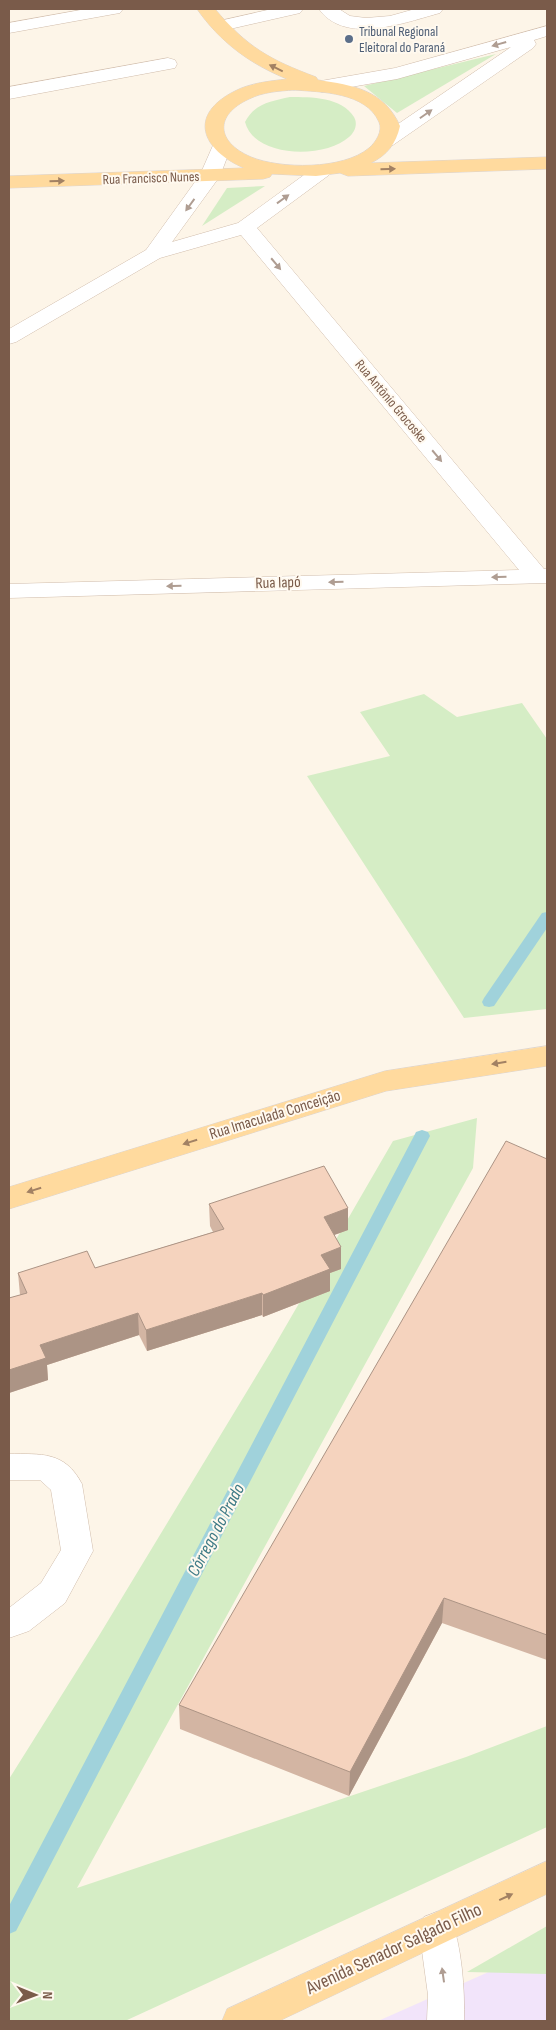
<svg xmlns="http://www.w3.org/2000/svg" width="556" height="2030" font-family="'Sofia Sans Condensed',sans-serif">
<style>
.education{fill:#f2e4fa}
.green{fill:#d5edc5}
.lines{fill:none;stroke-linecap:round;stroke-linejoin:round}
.stream{fill:#a0d2db;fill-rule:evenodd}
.minor-casing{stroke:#d1bdac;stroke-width:1}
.major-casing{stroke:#dcd4d0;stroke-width:1}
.minor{fill:#fff;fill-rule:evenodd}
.major{fill:#ffda9e;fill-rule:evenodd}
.wall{fill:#d3b5a3}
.shaded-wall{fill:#ac9485}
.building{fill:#f5d3be;stroke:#ac9485}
.oneway{fill:#af9d92}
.oneway2{fill:#a28163}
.service-dot{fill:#5c6f8a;stroke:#fff9ef;stroke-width:2}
.labels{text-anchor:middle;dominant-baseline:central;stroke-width:4;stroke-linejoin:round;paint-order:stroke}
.far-service-label{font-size:14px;fill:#4e5e75;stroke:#fff9ef;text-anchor:start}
.far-street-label{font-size:14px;fill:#7a5b4a;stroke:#fff9ef}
.street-label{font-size:16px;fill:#7a5b4a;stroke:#fff9ef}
.water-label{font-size:18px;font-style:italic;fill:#3f7b87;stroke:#fff9ef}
.near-street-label{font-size:19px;fill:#7a5b4a;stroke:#fff9ef}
</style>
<rect width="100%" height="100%" fill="#fdf5e8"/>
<polygon class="education" points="547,1946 547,2021 378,2021"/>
<g class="green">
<polygon points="496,54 397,113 364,86"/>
<path d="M290,97C311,97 342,97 354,117C358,124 355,132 349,137C325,159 254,158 245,122C254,104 271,101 290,97Z"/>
<polygon points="265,186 202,226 227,188"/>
<polygon points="424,694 457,717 522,703 547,739 547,1009 464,1018 307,776 390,756 360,712"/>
<polygon points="477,1118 473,1168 77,1888 466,1757 547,1726 547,1827 125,2021 9,2021 9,1779 100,1634 272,1350 393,1141"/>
<polygon points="547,1926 547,1974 467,1972"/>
</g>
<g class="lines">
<g class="stream">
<polygon points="547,912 547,928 494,1006 489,1007 484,1006 482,1002 484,998 542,913"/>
<polygon points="422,1130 428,1132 430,1136 16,1931 9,1934 9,1906 414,1136 416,1132"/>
</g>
<g class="minor-casing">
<g id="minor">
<polygon points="86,9 123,9 120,13 114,14 9,33 9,23"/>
<polygon points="272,9 303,9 300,13 221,31 215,30 212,26 215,22"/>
<path d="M319,9H339L350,16L366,18L390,16L415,9H443L440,13C406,22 345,46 319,9Z"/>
<polygon points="547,26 547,36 534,40 536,44 533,48 393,145 386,147 379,145 376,141 379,137 511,47 397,79 322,92 315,90 313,86 315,82 395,68"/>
<polygon points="168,58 175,60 177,64 175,68 9,99 9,87"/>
<polygon points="221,141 228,143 231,147 220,176 172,242 238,223 315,167 322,165 329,167 332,171 329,175 257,228 544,569 547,569 547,583 9,598 9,584 519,570 241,235 160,258 16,342 9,344 9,329 146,250 200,175 214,143"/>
<path d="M9,1454C41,1454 65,1451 82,1484L93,1551L65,1603L29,1631L9,1638V1608L41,1583L61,1550L51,1490L40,1480H9Z"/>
<path d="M437,1912L450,1917C462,1944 465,1992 464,2021H427L428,1995L419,1929L424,1917Z"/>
</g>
</g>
<g class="major-casing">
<g id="major">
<path d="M197,9H215C247,47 270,60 316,77L318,80C353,85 384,90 400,126C396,144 387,155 371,163L547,157V169L348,176L340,173L316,176L272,174L270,177L263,179L9,188V176L244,168C202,150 187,115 235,91C250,83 270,81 287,79C250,64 220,42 197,9ZM294,90C321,92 366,92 379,122C383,131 376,142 369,148C343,170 280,169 251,157C216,142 214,115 249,99C263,92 279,91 294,90Z"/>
<polygon points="547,1046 547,1066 386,1091 9,1209 9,1187 385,1071"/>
<polygon points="547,1861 547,1894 279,2021 222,2021 227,2009"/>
</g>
</g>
<use href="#minor" class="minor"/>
<use href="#major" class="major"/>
</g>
<g class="wall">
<polygon points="547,1159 547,1660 442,1623 349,1796 180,1729 179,1705"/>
<polygon points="209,1204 348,1208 348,1230 334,1235 341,1247 341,1269 330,1273 330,1291 263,1317 262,1315 147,1351 139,1335 47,1365 48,1380 9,1393 9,1298 20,1295 18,1273 95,1268 213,1232 210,1226"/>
</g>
<g class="shaded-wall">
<polygon points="348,1208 348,1230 323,1239 324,1217"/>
<polygon points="341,1247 341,1269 330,1273 330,1291 263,1317 263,1295 321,1255"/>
<polygon points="262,1293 262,1315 147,1351 146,1330"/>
<polygon points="138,1313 139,1335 47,1365 48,1380 9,1393 9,1370 40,1345"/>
<polygon points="444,1598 442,1623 349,1796 350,1772"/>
</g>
<g class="building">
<polygon points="506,1141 547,1159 547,1635 444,1598 350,1772 179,1705"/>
<polygon points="324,1166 348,1208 324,1217 341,1247 321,1255 330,1269 263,1295 262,1293 146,1330 138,1313 40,1345 46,1358 9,1370 9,1298 27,1293 18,1273 87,1251 95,1268 224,1229 209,1204"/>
</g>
<defs><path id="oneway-solid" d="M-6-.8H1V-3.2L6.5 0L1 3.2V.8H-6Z" transform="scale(1.25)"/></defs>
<g class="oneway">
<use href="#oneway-solid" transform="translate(499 44) rotate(164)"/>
<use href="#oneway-solid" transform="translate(426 114) rotate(-35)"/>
<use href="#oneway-solid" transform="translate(283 199) rotate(-36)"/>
<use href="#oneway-solid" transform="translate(190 205) rotate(126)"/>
<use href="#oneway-solid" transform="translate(276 264) rotate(50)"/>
<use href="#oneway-solid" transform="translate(437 456) rotate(50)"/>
<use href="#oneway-solid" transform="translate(499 577) rotate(178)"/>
<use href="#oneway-solid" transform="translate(336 582) rotate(178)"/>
<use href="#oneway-solid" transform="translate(174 586) rotate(178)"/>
<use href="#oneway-solid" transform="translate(443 1975) rotate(-98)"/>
</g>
<g class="oneway2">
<use href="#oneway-solid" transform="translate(276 68) rotate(-154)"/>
<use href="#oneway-solid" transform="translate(388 169) rotate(-2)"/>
<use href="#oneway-solid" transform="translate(57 181) rotate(-2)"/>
<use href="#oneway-solid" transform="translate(499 1063) rotate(171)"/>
<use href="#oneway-solid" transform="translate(190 1142) rotate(163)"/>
<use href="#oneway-solid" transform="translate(34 1190) rotate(163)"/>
<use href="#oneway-solid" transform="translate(506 1897) rotate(-25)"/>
</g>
<circle class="service-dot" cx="349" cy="39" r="5"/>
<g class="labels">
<g class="far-service-label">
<text x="359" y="31">Tribunal Regional<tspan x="359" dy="16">Eleitoral do Paraná</tspan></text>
</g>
<g class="far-street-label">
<text transform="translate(151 178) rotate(-2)">Rua Francisco Nunes</text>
<text transform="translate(391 401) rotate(50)">Rua Antônio Grocoske</text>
</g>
<g class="street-label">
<text transform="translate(278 583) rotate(-2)">Rua Iapó</text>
<text transform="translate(275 1115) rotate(-17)">Rua Imaculada Conceição</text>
</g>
<g class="water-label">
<text transform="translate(216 1530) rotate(-62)">Córrego do Prado</text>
</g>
<g class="near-street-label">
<text transform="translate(394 1949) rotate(-25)">Avenida Senador Salgado Filho</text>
</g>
</g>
<rect width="556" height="2030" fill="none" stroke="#7a5b4a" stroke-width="20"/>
<g transform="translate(35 1995) rotate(91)" stroke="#fff9ef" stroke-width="4" paint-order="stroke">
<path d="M0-4L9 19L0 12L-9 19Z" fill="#7a5b4a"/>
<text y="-8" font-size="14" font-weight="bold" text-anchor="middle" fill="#7a5b4a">N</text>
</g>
</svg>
